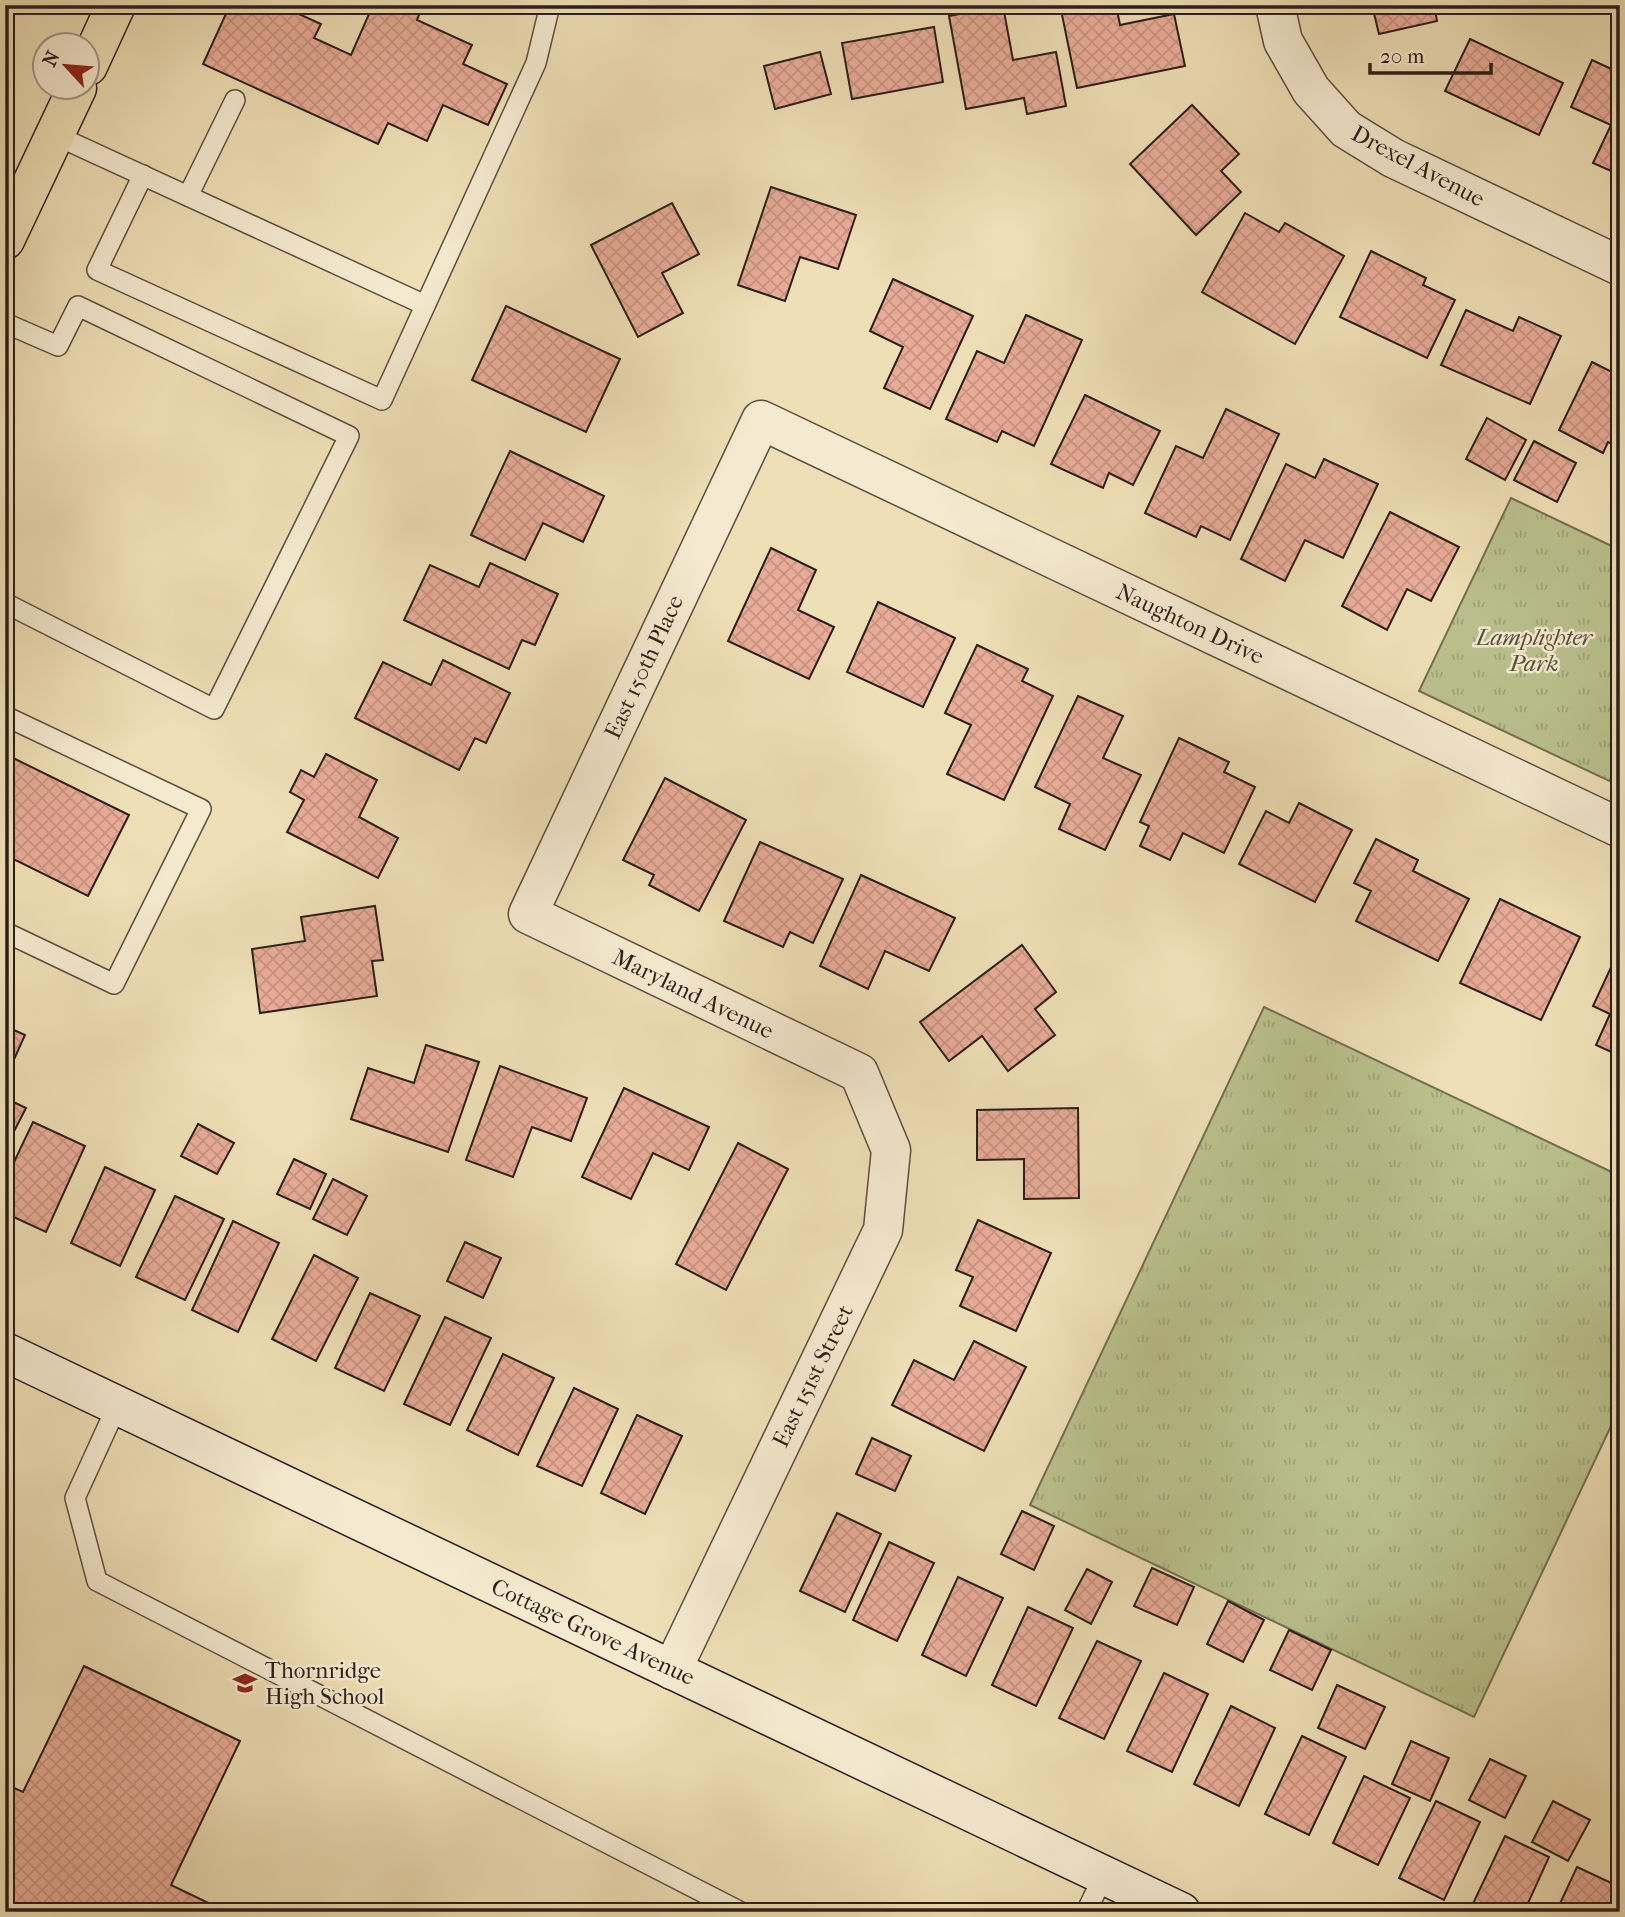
<svg xmlns="http://www.w3.org/2000/svg" width="1625" height="1917" font-family="'IM FELL French Canon',serif">
<style>
.grass{fill:url(#grass-tufts);stroke:#727053;stroke-width:2}
.building{fill:url(#building-cross-hatch);stroke:#2b1e19;stroke-width:2}
.lines{fill:none;stroke-linecap:round;stroke-linejoin:round}
.lane-casing{stroke:#5c4e40;stroke-width:22}
.street-casing{stroke:#5c4e40;stroke-width:41}
.secondary-casing{stroke:#2b1e19;stroke-width:41}
.primary-casing{stroke:#2b1e19;stroke-width:41}
.lane{stroke:#f5ead0;stroke-width:19}
.street{stroke:#f5ead0;stroke-width:38}
.secondary{stroke:#f5ead0;stroke-width:38}
.primary{stroke:#efdfb6;stroke-width:38}
.labels{text-anchor:middle;dominant-baseline:central;stroke-width:5;stroke-linejoin:round;paint-order:stroke}
.street-label{font-size:23px;fill:#2b1e19;stroke:#f5ead0}
.park-label{font-size:23px;font-style:italic;fill:#564f3c;stroke:#f5ead0}
.poi-label{font-size:23px;fill:#2b1e19;stroke:#f5ead0;text-anchor:start}
</style>
<defs>
<pattern id="grass-tufts" width="24" height="20" patternUnits="userSpaceOnUse" patternTransform="scale(1.75)"><rect width="24" height="20" fill="#bac18d"/><path d="M3 7l-1-3M5 7V3M7 7l1-3M15 17l-1-3M17 17v-4M19 17l1-3" fill="none" stroke="#a0a579"/></pattern>
<pattern id="building-cross-hatch" width="8" height="8" patternUnits="userSpaceOnUse" patternTransform="scale(1.75)"><rect width="8" height="8" fill="#e9ac98"/><path d="M0 0l8 8M0 8l8-8" fill="none" stroke="#c89482"/></pattern>
</defs>
<rect width="100%" height="100%" fill="#efdfb6"/>
<filter id="stains"><feTurbulence type="fractalNoise" baseFrequency=".00286" numOctaves="4"/><feColorMatrix values="0 0 0 0 .2 0 0 0 0 .09 0 0 0 0 .02 0 0 0 .5 -.17"/></filter>
<radialGradient id="worn" r=".72"><stop offset=".6" stop-color="#630" stop-opacity="0"/><stop offset="1" stop-color="#630" stop-opacity=".3"/></radialGradient>
<g class="grass">
<polygon points="1511,498 1620,550 1620,786 1419,691"/>
<polygon points="1264,1007 1620,1176 1620,1407 1474,1717 1030,1505"/>
</g>
<g class="building">
<polygon points="230,5 279,5 321,24 314,38 351,55 373,5 423,5 417,20 472,45 463,64 507,84 488,125 443,105 427,141 388,123 378,144 203,64"/>
<polygon points="1060,5 1116,5 1120,25 1174,14 1185,66 1077,88"/>
<polygon points="1372,5 1434,5 1437,21 1379,34"/>
<polygon points="1003,6 1013,60 1056,52 1066,106 1027,114 1024,98 966,109 949,16"/>
<polygon points="934,27 943,82 852,99 842,43"/>
<polygon points="1470,39 1563,83 1539,135 1445,91"/>
<polygon points="820,52 831,94 775,109 764,66"/>
<polygon points="1592,60 1620,73 1620,175 1593,163 1611,125 1571,107"/>
<polygon points="1192,105 1239,154 1221,171 1241,192 1196,235 1130,164"/>
<polygon points="771,187 856,215 838,269 800,257 785,301 738,285"/>
<polygon points="672,203 699,254 662,273 683,313 638,337 591,245"/>
<polygon points="1245,213 1279,232 1285,223 1344,256 1295,344 1202,292"/>
<polygon points="1371,251 1426,278 1423,285 1455,300 1427,358 1340,317"/>
<polygon points="893,279 973,316 930,409 884,388 903,347 870,331"/>
<polygon points="506,306 620,359 586,432 472,380"/>
<polygon points="1466,310 1513,331 1519,317 1561,336 1530,404 1441,365"/>
<polygon points="1026,315 1082,340 1034,446 1002,431 997,442 946,419 977,351 1004,363"/>
<polygon points="1592,362 1620,376 1620,448 1608,442 1603,453 1559,430"/>
<polygon points="1085,395 1160,431 1133,485 1109,473 1103,488 1051,464"/>
<polygon points="1226,409 1279,434 1230,540 1201,526 1196,537 1145,513 1176,446 1203,458"/>
<polygon points="1487,418 1526,440 1505,480 1466,459"/>
<polygon points="1534,441 1576,463 1557,502 1514,480"/>
<polygon points="510,451 604,496 583,542 543,523 525,560 471,535"/>
<polygon points="1324,459 1378,484 1343,558 1305,540 1285,581 1241,559 1286,464 1315,478"/>
<polygon points="1390,512 1459,547 1431,601 1407,589 1387,630 1342,606"/>
<polygon points="771,548 816,570 798,610 834,627 809,679 728,641"/>
<polygon points="490,563 558,594 535,645 522,640 509,669 404,620 430,565 479,587"/>
<polygon points="878,602 955,638 923,707 847,672"/>
<polygon points="977,645 1028,669 1022,681 1053,696 1004,800 947,774 971,725 945,713"/>
<polygon points="443,660 510,693 486,743 475,738 459,770 355,718 383,662 431,685"/>
<polygon points="1078,696 1123,716 1103,758 1141,775 1105,850 1059,829 1070,804 1035,787"/>
<polygon points="1179,738 1229,762 1224,772 1255,787 1224,853 1183,833 1170,860 1140,846 1149,826 1140,822"/>
<polygon points="5,754 129,815 88,896 5,855"/>
<polygon points="326,754 377,780 359,817 398,838 378,878 287,832 304,800 290,792 301,770 314,777"/>
<polygon points="665,778 746,820 699,911 649,885 654,875 623,860"/>
<polygon points="1299,803 1352,830 1315,902 1239,864 1266,811 1289,823"/>
<polygon points="1376,839 1418,860 1413,871 1469,899 1438,961 1356,921 1371,891 1354,883"/>
<polygon points="760,842 843,879 813,943 790,932 783,947 724,921"/>
<polygon points="861,875 955,918 929,971 885,951 868,989 820,966"/>
<polygon points="1500,899 1580,937 1541,1020 1460,983"/>
<polygon points="375,906 383,960 372,961 377,996 260,1013 252,949 305,941 301,917"/>
<polygon points="1022,945 1056,992 1035,1009 1055,1035 1008,1071 982,1036 949,1061 920,1022"/>
<polygon points="1613,963 1620,966 1620,1056 1596,1045 1610,1014 1593,1006"/>
<polygon points="5,1026 25,1035 12,1064 8,1062 6,1065"/>
<polygon points="426,1045 479,1062 448,1152 351,1119 368,1068 414,1083"/>
<polygon points="500,1066 587,1098 571,1141 532,1127 513,1177 466,1160"/>
<polygon points="624,1088 709,1127 689,1170 653,1153 631,1199 582,1177"/>
<polygon points="5,1098 26,1108 5,1149"/>
<polygon points="1078,1108 1079,1198 1024,1199 1024,1159 977,1160 977,1110"/>
<polygon points="33,1122 85,1146 46,1232 5,1213 5,1181"/>
<polygon points="198,1124 234,1143 217,1174 181,1156"/>
<polygon points="738,1143 788,1169 726,1290 676,1264"/>
<polygon points="294,1159 326,1174 310,1209 277,1194"/>
<polygon points="105,1167 155,1190 120,1266 71,1243"/>
<polygon points="333,1179 367,1196 347,1235 313,1219"/>
<polygon points="175,1196 224,1219 185,1300 136,1277"/>
<polygon points="978,1220 1051,1253 1016,1331 960,1306 973,1277 956,1270"/>
<polygon points="233,1221 279,1243 238,1332 192,1310"/>
<polygon points="465,1242 501,1258 483,1298 447,1281"/>
<polygon points="314,1255 358,1278 316,1361 272,1339"/>
<polygon points="370,1293 420,1316 384,1391 335,1368"/>
<polygon points="445,1317 491,1338 450,1425 404,1404"/>
<polygon points="974,1341 1026,1367 984,1451 892,1405 914,1360 954,1380"/>
<polygon points="503,1354 554,1378 518,1455 467,1430"/>
<polygon points="574,1388 618,1409 582,1486 537,1466"/>
<polygon points="637,1415 682,1436 645,1514 601,1493"/>
<polygon points="872,1438 911,1456 895,1491 856,1474"/>
<polygon points="1022,1511 1054,1526 1034,1570 1001,1554"/>
<polygon points="837,1513 881,1534 845,1612 800,1591"/>
<polygon points="889,1542 934,1563 897,1641 853,1620"/>
<polygon points="1152,1568 1194,1587 1177,1625 1134,1606"/>
<polygon points="1087,1569 1112,1582 1091,1624 1065,1610"/>
<polygon points="958,1577 1003,1598 966,1676 922,1655"/>
<polygon points="1228,1601 1264,1620 1243,1662 1207,1644"/>
<polygon points="1028,1607 1073,1628 1036,1706 992,1685"/>
<polygon points="1289,1630 1331,1650 1312,1690 1270,1670"/>
<polygon points="1097,1641 1141,1661 1104,1739 1059,1718"/>
<polygon points="84,1666 240,1741 171,1885 227,1912 15,1912 5,1905 5,1784 23,1792"/>
<polygon points="1164,1673 1208,1694 1172,1772 1127,1751"/>
<polygon points="1337,1685 1385,1707 1365,1749 1318,1728"/>
<polygon points="1231,1706 1275,1728 1239,1806 1194,1784"/>
<polygon points="1302,1736 1346,1757 1309,1835 1265,1814"/>
<polygon points="1411,1741 1449,1758 1430,1801 1392,1784"/>
<polygon points="1490,1759 1526,1776 1505,1818 1469,1800"/>
<polygon points="1364,1776 1410,1798 1378,1865 1333,1843"/>
<polygon points="1436,1801 1480,1822 1444,1900 1399,1878"/>
<polygon points="1553,1801 1590,1820 1568,1861 1532,1842"/>
<polygon points="1505,1836 1549,1857 1524,1912 1469,1912"/>
<polygon points="1577,1867 1620,1887 1610,1912 1556,1912"/>
</g>
<g class="lines">
<g class="lane-casing">
<g id="lane">
<polyline points="55,135 425,305"/>
<polyline points="143,175 97,270 382,400 536,63 550,5"/>
<polyline points="188,196 235,100"/>
<polyline points="5,323 58,346 78,306 349,436 214,709 5,603"/>
<polyline points="5,716 201,809 114,984 5,932"/>
<polyline points="117,1406 75,1498 97,1581 741,1912"/>
<polyline points="1086,1912 1104,1875"/>
</g>
</g>
<g class="street-casing">
<g id="street">
<polyline points="1275,5 1283,41 1311,90 1346,129 1393,158 1620,266"/>
<polyline points="672,1670 883,1230 891,1150 859,1073 528,914 761,420 1620,828"/>
</g>
</g>
<g class="secondary-casing">
<polyline id="secondary" points="5,1352 1181,1912"/>
</g>
<g class="primary-casing">
<g id="primary">
<polyline points="88,66 116,5"/>
<polyline points="5,240 77,88"/>
</g>
</g>
<use href="#lane" class="lane"/>
<use href="#street" class="street"/>
<use href="#secondary" class="secondary"/>
<use href="#primary" class="primary"/>
</g>
<defs>
<g id="school-bare" transform="scale(1.89)"><path d="M0-5L7-2L0 1L-7-2ZM-4 1L0 2.5L4 1V4Q0 6-4 4Z" fill="#8f2418" stroke="#f5ead0" stroke-width="2.5" paint-order="stroke"/></g>
</defs>
<g fill-rule="evenodd">
<use href="#school-bare" x="245" y="1683"/>
</g>
<g class="labels">
<g class="street-label">
<text transform="translate(1418 166) rotate(28)">Drexel Avenue</text>
<text transform="translate(1190 624) rotate(25)">Naughton Drive</text>
<text transform="translate(644 667) rotate(-65)">East 150th Place</text>
<text transform="translate(693 994) rotate(26)">Maryland Avenue</text>
<text transform="translate(813 1376) rotate(-64)">East 151st Street</text>
<text transform="translate(593 1632) rotate(25)">Cottage Grove Avenue</text>
</g>
<g class="park-label">
<text x="1534" y="637">Lamplighter<tspan x="1534" dy="26">Park</tspan></text>
</g>
<g class="poi-label">
<text x="265" y="1670">Thornridge<tspan x="265" dy="26">High School</tspan></text>
</g>
</g>
<rect width="1625" height="1917" fill="none" stroke="#efdfb6" stroke-width="28"/>
<rect x="7" y="7" width="1611" height="1903" fill="none" stroke="#2b1e19" stroke-width="3.5"/>
<rect x="14" y="14" width="1597" height="1889" fill="none" stroke="#2b1e19" stroke-width="2"/>
<g transform="translate(66 66) rotate(296)"><circle r="33" fill="#f5ead0" stroke="#a49887" stroke-width="2"/>
<path d="M0-5L12 26L0 18L-12 26Z" fill="#8f2418"/>
<text y="-10" font-size="19" font-weight="bold" text-anchor="middle" fill="#2b1e19">N</text>
</g>
<path d="M1370 63v10h121v-10" fill="none" stroke="#2b1e19" stroke-width="3.5"/>
<text x="1380" y="63" font-size="21" fill="#2b1e19" stroke="#f5ead0" stroke-width="5" paint-order="stroke">20 m</text>
<rect width="100%" height="100%" filter="url(#stains)"/>
<rect width="100%" height="100%" fill="url(#worn)"/>
</svg>
